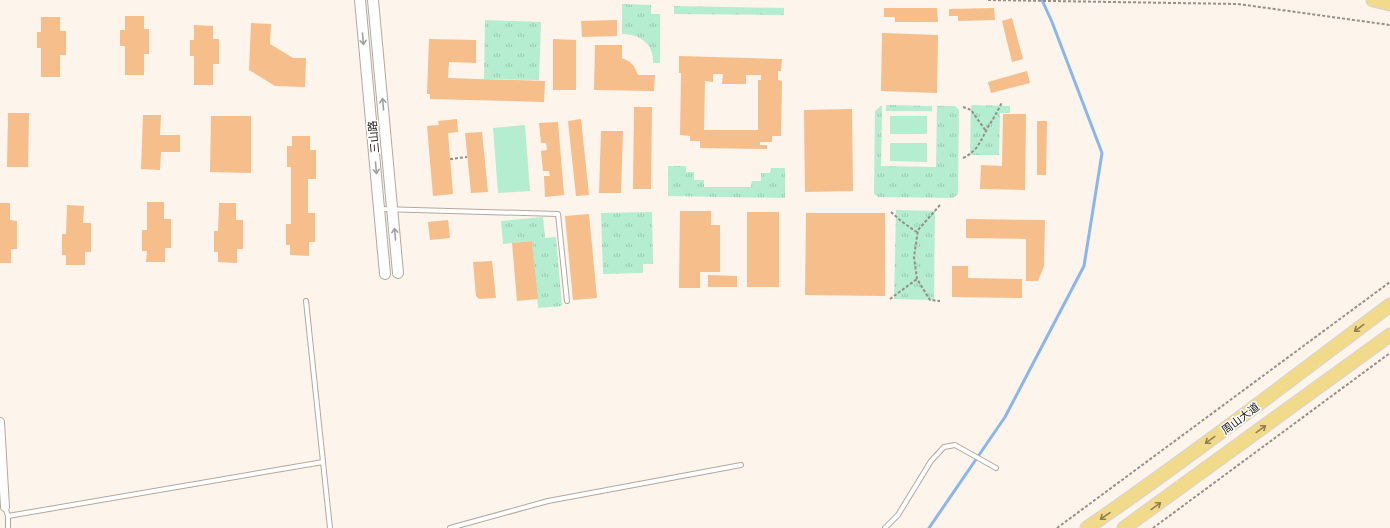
<svg xmlns="http://www.w3.org/2000/svg" width="1390" height="528" font-family="'Noto Serif','Noto Sans SC',serif">
<style>
.grass{fill:url(#grass-tufts)}
.garden{fill:#b4edcf}
.lines{fill:none;stroke-linecap:round;stroke-linejoin:round}
.stream{stroke:#89b7ed;stroke-width:3}
.building{fill:#f5be8b;fill-rule:evenodd}
.service-casing{stroke:#b3a89e;stroke-width:6}
.minor-casing{stroke:#b3a89e;stroke-width:10}
.tertiary-casing{stroke:#b3a89e;stroke-width:12}
.primary-casing{stroke:#d5d4d4;stroke-width:15}
.path{stroke:#968f89;stroke-width:2;stroke-dasharray:3 2;stroke-linecap:butt}
.service{stroke:#fff;stroke-width:4}
.minor{stroke:#fff;stroke-width:8}
.tertiary{stroke:#fff;stroke-width:10}
.primary{stroke:#f2da8b;stroke-width:13}
.oneway{stroke:#a1a09f}
.oneway2{stroke:#8f8053}
.labels{text-anchor:middle;dominant-baseline:central;stroke-width:3;stroke-linejoin:round;paint-order:stroke}
.street-label{font-size:11px;fill:#15110e;stroke:#fff}
</style>
<defs>
<pattern id="grass-tufts" width="24" height="20" patternUnits="userSpaceOnUse"><rect width="24" height="20" fill="#b4edcf"/><path d="M3 7l-1-3M5 7V3M7 7l1-3M15 17l-1-3M17 17v-4M19 17l1-3" fill="none" stroke="#9acab1"/></pattern>
</defs>
<rect width="100%" height="100%" fill="#fdf4ec"/>
<g class="grass">
<path d="M622,4L651,5V14H660V63H653C654,44 640,34 622,34Z"/>
<polygon points="674,6 784,8 784,15 674,14"/>
<polygon points="485,20 541,22 539,80 484,79"/>
<polygon points="882,105 881,166 936,167 937,106 955,106 959,110 958,194 953,198 878,197 874,194 875,111"/>
<polygon points="886,105 932,106 932,111 886,111"/>
<polygon points="971,105 1010,106 1010,113 1000,113 999,155 970,155"/>
<polygon points="668,166 686,166 686,172 694,172 694,180 704,180 704,187 751,187 752,181 761,181 761,173 770,173 771,168 785,168 785,198 668,196"/>
<polygon points="896,210 935,211 934,300 894,299"/>
<polygon points="652,212 653,264 643,264 643,273 603,274 601,213"/>
<polygon points="543,217 545,238 556,237 562,306 538,308 532,241 503,244 501,221"/>
</g>
<g class="garden">
<rect x="890" y="116" width="37" height="18"/>
<polygon points="525,125 530,191 498,193 493,128"/>
<polygon points="890,143 927,143 927,162 890,161"/>
</g>
<g class="lines">
<polyline class="stream" points="929,528 1005,417 1084,266 1102,153 1052,22 1042,0"/>
</g>
<g class="building">
<polygon points="884,8 937,8 938,22 895,22 895,17 884,17"/>
<polygon points="994,8 995,20 958,21 958,16 949,16 949,9"/>
<polygon points="125,16 144,16 144,29 149,29 149,54 144,54 144,75 125,75 125,46 120,46 120,30 125,30"/>
<polygon points="41,17 60,17 60,31 66,31 66,55 60,55 60,77 41,77 41,48 37,48 37,32 41,32"/>
<polygon points="1012,18 1023,59 1012,62 1002,21"/>
<polygon points="617,20 617,36 582,37 581,21"/>
<polygon points="251,23 271,24 270,44 293,58 306,58 305,87 275,86 249,70"/>
<polygon points="194,25 213,26 213,39 219,39 219,64 213,64 213,85 194,85 194,56 190,56 190,40 194,40"/>
<polygon points="882,33 938,35 937,93 881,91"/>
<polygon points="429,39 476,40 476,63 449,62 448,78 545,81 544,102 430,99 430,94 427,94"/>
<polygon points="553,39 576,40 576,90 553,90"/>
<polygon points="595,45 622,45 622,58 630,62 634,66 638,75 655,75 654,91 594,90"/>
<path d="M679,56L782,59L781,71H778V80L782,81L781,136H772V142H760V145H767V149L700,148V141H690V136L680,135L681,73H679ZM713,74H723L722,84H746V75H761V80H758V130H704L705,81L713,82Z"/>
<polygon points="1027,71 1030,83 991,93 988,82"/>
<polygon points="634,107 652,107 651,189 633,189"/>
<polygon points="852,109 853,191 805,192 804,110"/>
<polygon points="8,113 29,113 28,167 7,167"/>
<polygon points="1003,114 1026,114 1025,190 980,189 981,165 1002,166"/>
<polygon points="143,115 161,115 160,135 180,135 180,152 161,152 160,170 141,169"/>
<polygon points="211,116 251,116 251,173 210,172"/>
<polygon points="457,119 458,132 448,133 453,194 433,196 427,126 439,125 438,121"/>
<polygon points="581,119 589,195 576,196 568,121"/>
<polygon points="1037,121 1047,121 1046,175 1037,175"/>
<polygon points="558,122 564,195 545,197 544,176 550,176 549,171 543,171 541,151 547,150 546,143 541,143 539,123"/>
<polygon points="601,131 623,131 621,193 599,193"/>
<polygon points="482,132 488,192 471,193 465,133"/>
<polygon points="292,136 310,136 310,150 316,150 316,179 308,179 308,213 315,213 315,242 309,242 309,256 290,255 290,245 286,245 286,224 291,224 291,167 287,167 287,146 292,146"/>
<polygon points="147,202 164,202 164,219 171,219 171,248 165,248 165,262 146,262 147,251 142,251 142,230 147,230"/>
<polygon points="0,203 10,203 10,220 17,221 17,249 11,249 11,263 0,263"/>
<polygon points="219,203 236,203 236,220 243,220 243,249 237,249 237,263 218,262 218,252 214,252 214,231 218,231"/>
<polygon points="67,205 84,206 83,223 91,223 91,252 85,252 85,265 66,265 66,255 62,255 62,234 66,234"/>
<polygon points="680,211 711,211 711,225 720,225 720,272 700,272 700,288 679,288"/>
<rect x="747" y="212" width="32" height="75"/>
<polygon points="806,213 885,213 885,296 805,295"/>
<polygon points="589,214 597,298 573,300 565,216"/>
<polygon points="966,219 1045,220 1044,266 1038,281 1026,281 1026,239 966,238"/>
<polygon points="448,220 450,238 430,240 428,222"/>
<polygon points="532,241 538,299 517,301 512,243"/>
<polygon points="492,261 496,298 479,299 476,296 473,262"/>
<polygon points="952,266 968,266 968,278 1022,279 1022,298 952,297"/>
<polygon points="708,275 737,276 737,287 708,287"/>
</g>
<g class="lines">
<g class="service-casing">
<g id="service">
<polyline points="380,209 558,214 567,301"/>
<polyline points="306,301 330,528"/>
<polyline points="5,507 8,516 323,462"/>
<polyline points="8,516 8,528"/>
<polyline points="450,528 548,501 741,465"/>
<polyline points="885,528 898,515 931,461 944,447 955,445 996,468"/>
</g>
</g>
<g class="minor-casing">
<polyline id="minor" points="0,422 5,507"/>
</g>
<g class="tertiary-casing">
<g id="tertiary">
<polyline points="360,0 385,274"/>
<polyline points="373,0 398,273"/>
</g>
</g>
<g class="primary-casing">
<g id="primary">
<polyline points="1373,0 1390,4"/>
<path d="M1087,528C1190,457 1290,380 1390,305"/>
<polyline points="1124,528 1390,335"/>
</g>
</g>
<g class="path">
<polyline points="988,0 1238,4 1390,25"/>
<polyline points="963,107 971,110 986,131"/>
<path d="M963,158C978,151 981,140 988,127C993,119 998,111 1002,102"/>
<polyline points="450,159 467,157"/>
<polyline points="940,205 918,230 914,257 917,279 930,300 940,301"/>
<polyline points="891,212 901,221 918,233"/>
<polyline points="890,299 917,279"/>
<polyline points="1057,528 1390,282"/>
<polyline points="1153,528 1390,353"/>
</g>
<use href="#service" class="service"/>
<use href="#minor" class="minor"/>
<use href="#tertiary" class="tertiary"/>
<use href="#primary" class="primary"/>
</g>
<defs><path id="oneway-shaft" d="M-6 0H5M1.5-3L5.5 0L1.5 3" fill="none" stroke-width="1.6" stroke-linecap="round" stroke-linejoin="round"/></defs>
<g class="oneway">
<use href="#oneway-shaft" transform="translate(363 39) rotate(85)"/>
<use href="#oneway-shaft" transform="translate(383 104) rotate(-95)"/>
<use href="#oneway-shaft" transform="translate(376 168) rotate(85)"/>
<use href="#oneway-shaft" transform="translate(395 234) rotate(-95)"/>
</g>
<g class="oneway2">
<use href="#oneway-shaft" transform="translate(1359 328) rotate(143)"/>
<use href="#oneway-shaft" transform="translate(1261 429) rotate(-36)"/>
<use href="#oneway-shaft" transform="translate(1210 440) rotate(144)"/>
<use href="#oneway-shaft" transform="translate(1156 506) rotate(-36)"/>
<use href="#oneway-shaft" transform="translate(1105 516) rotate(145)"/>
</g>
<g class="labels">
<g class="street-label">
<text transform="translate(373 137) rotate(-95)">三山路</text>
<text transform="translate(1240 418) rotate(-37)">周山大道</text>
</g>
</g>
</svg>
